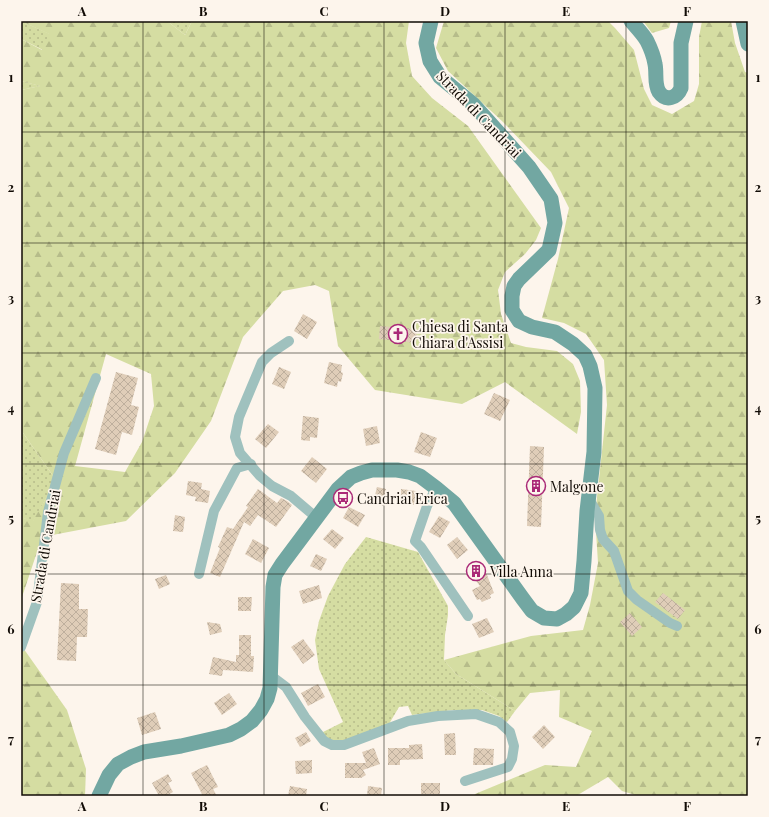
<svg xmlns="http://www.w3.org/2000/svg" width="769" height="817" font-family="'Playfair Display',serif">
<style>
.grass{fill:url(#grass-dots)}
.forest{fill:url(#forest-firs);fill-rule:evenodd}
.building{fill:url(#building-cross-hatch)}
.lines{fill:none;stroke-linecap:round;stroke-linejoin:round}
.minor{stroke:#9fc1be;stroke-width:10}
.secondary{stroke:#72a7a2;stroke-width:15}
.grid{fill:none;stroke:#110b05;stroke-width:1;stroke-opacity:0.55}
.labels{text-anchor:middle;dominant-baseline:central;stroke-width:3.5;stroke-linejoin:round;paint-order:stroke}
.street-label{font-size:14px;fill:#110b05;stroke:#fdf5ec}
.poi-label{font-size:14px;fill:#110b05;stroke:#fdf5ec;text-anchor:start}
.neatline{fill:none;stroke:#110b05;stroke-width:1.5}
.grid-label{font-size:13px;text-anchor:middle;font-weight:bold;fill:#110b05}
</style>
<defs>
<pattern id="grass-dots" width="8" height="8" patternUnits="userSpaceOnUse"><rect width="8" height="8" fill="#d5dda2"/><path d="M2 2h.1M6 6h.1" fill="none" stroke="#b6bc8a" stroke-width="1.8" stroke-linecap="round"/></pattern>
<pattern id="forest-firs" width="22" height="20" patternUnits="userSpaceOnUse"><rect width="22" height="20" fill="#d5dda2"/><path d="M5 1l3.5 6h-7zM16 11l3.5 6h-7z" fill="#b6bc8a"/></pattern>
<pattern id="building-cross-hatch" width="8" height="8" patternUnits="userSpaceOnUse"><rect width="8" height="8" fill="#dfcdb8"/><path d="M0 0l8 8M0 8l8-8" fill="none" stroke="#beaf9d"/></pattern>
</defs>
<rect width="100%" height="100%" fill="#fdf5ec"/>
<g class="grass">
<polygon points="21,21 50,34 43,50 21,39"/>
<polygon points="167,21 192,21 185,35"/>
<polygon points="21,81 41,86 21,90"/>
<polygon points="21,430 56,480 33,522 21,517"/>
<polygon points="366,537 418,552 448,606 448,615 445,635 444,660 456,674 515,711 507,722 499,716 482,710 453,710 412,715 408,706 399,707 389,724 351,739 336,742 327,740 321,733 343,722 319,669 315,640 319,621 328,596 345,564"/>
</g>
<g class="forest">
<path d="M21,21H167L185,35L192,21H409L406,43L412,76L432,98L468,126L541,228L536,240L525,254L505,272L498,290L501,314L511,343L526,347L557,351L573,364L580,381L581,412L577,434L505,382L462,404L375,390L338,346L329,291L315,285L283,291L243,337L211,421L175,473L126,521L42,537L21,600V517L33,521L56,480L21,430V90L40,86L21,81V39L42,50L49,34ZM106,354L151,374L154,406L142,442L125,472L75,466Z"/>
<polygon points="444,21 608,21 615,28 634,50 644,89 652,105 672,114 694,101 699,84 699,37 702,21 731,21 735,43 745,72 748,73 748,796 639,796 622,791 608,777 576,796 474,796 475,794 545,765 576,767 592,731 559,717 560,690 530,693 515,711 456,674 444,660 531,636 583,630 590,605 598,563 595,516 607,405 604,360 586,334 564,323 542,318 558,259 569,208 551,172 503,122 448,71 436,48"/>
<polygon points="643,21 671,21 669,28 652,33"/>
<polygon points="21,645 67,710 86,769 85,796 21,796"/>
</g>
<g class="building">
<polygon points="303,314 317,322 307,339 294,331"/>
<polygon points="380,326 417,329 416,343 379,339"/>
<polygon points="329,362 342,365 341,372 343,373 341,382 338,381 337,387 324,383"/>
<polygon points="279,367 291,372 284,389 272,384"/>
<polygon points="116,372 138,378 131,405 139,407 132,435 122,432 116,455 95,449"/>
<polygon points="494,393 510,400 500,421 484,414"/>
<polygon points="303,416 319,418 317,438 310,437 310,441 301,440"/>
<polygon points="268,424 279,432 266,448 255,439"/>
<polygon points="377,426 380,443 366,446 363,429"/>
<polygon points="421,432 437,438 430,457 414,452"/>
<polygon points="530,446 544,447 541,527 527,526"/>
<polygon points="312,457 327,469 316,483 301,471"/>
<polygon points="188,481 202,483 201,489 210,491 208,503 195,501 196,497 186,495"/>
<polygon points="377,487 386,489 383,506 373,503"/>
<polygon points="258,489 277,503 281,498 287,501 292,505 276,527 258,515 250,526 244,522 220,577 210,573 220,548 218,547 227,527 233,529 248,507 246,506"/>
<polygon points="401,489 416,491 414,505 400,503"/>
<polygon points="349,507 365,515 358,527 343,518"/>
<polygon points="175,515 185,517 183,532 173,531"/>
<polygon points="439,516 450,522 440,538 429,532"/>
<polygon points="332,529 344,538 335,549 323,539"/>
<polygon points="457,537 468,550 457,559 447,545"/>
<polygon points="253,539 269,548 261,563 245,554"/>
<polygon points="316,554 327,559 321,571 310,566"/>
<polygon points="477,562 487,575 494,593 490,595 491,598 482,602 480,599 477,600 472,590 480,586 467,570"/>
<polygon points="166,575 170,584 159,589 155,579"/>
<polygon points="61,583 79,584 79,609 88,609 87,637 77,637 76,661 57,660"/>
<polygon points="319,585 322,598 303,604 299,591"/>
<polygon points="663,593 685,610 678,619 655,602"/>
<polygon points="238,597 252,597 251,611 238,611"/>
<polygon points="630,613 642,627 632,636 620,622"/>
<polygon points="487,618 494,632 479,638 472,624"/>
<polygon points="207,622 220,624 222,632 210,635"/>
<polygon points="239,635 251,635 251,656 254,656 253,672 223,670 222,676 209,674 213,657 236,662 236,655 239,655"/>
<polygon points="303,639 315,655 303,664 291,647"/>
<polygon points="318,684 325,697 308,706 301,693"/>
<polygon points="229,693 237,704 222,715 214,703"/>
<polygon points="155,712 161,729 142,735 137,718"/>
<polygon points="544,725 555,737 543,749 532,737"/>
<polygon points="306,732 311,741 300,747 295,738"/>
<polygon points="455,733 456,755 445,755 444,734"/>
<polygon points="422,744 423,759 400,760 400,765 388,765 388,748 409,748 409,745"/>
<polygon points="374,748 380,764 363,770 366,775 361,778 345,778 345,763 366,763 362,752"/>
<polygon points="474,748 494,749 493,765 473,765"/>
<polygon points="312,760 312,773 296,774 295,761"/>
<polygon points="207,765 218,787 213,789 217,796 203,796 191,773"/>
<polygon points="168,774 172,781 168,783 173,792 166,796 159,796 152,783"/>
<rect x="421" y="783" width="19" height="11"/>
<polygon points="290,786 307,789 306,796 288,796"/>
<polygon points="368,786 382,788 381,796 367,796"/>
</g>
<g class="lines">
<g class="minor">
<polyline points="289,341 271,353 262,362 239,417 235,437 240,453 260,476 272,486 291,496 311,513 317,515"/>
<polyline points="436,488 427,506 415,541 421,547 468,616"/>
<polyline points="589,499 599,516 600,530 603,539 614,551 628,591 637,600 670,623 677,626"/>
<polyline points="199,574 214,511 237,468 251,464"/>
<polyline points="21,647 37,602 48,512 64,453 96,378"/>
<polyline points="270,675 286,687 305,717 324,741 332,745 344,745 408,721 438,716 476,714 499,722 510,732 514,746 512,759 508,767 465,781"/>
</g>
<g class="secondary">
<path d="M631,21C636,27 643,34 647,41C650,47 654,58 655,64C657,73 654,84 659,92C666,102 677,98 681,88V43L686,21"/>
<polyline points="743,21 748,44"/>
<polyline points="99,796 109,775 118,764 131,757 144,752 181,746 229,735 241,729 252,721 261,710 267,699 270,688 273,587 275,575 282,564 338,489 351,477 361,473 372,470 397,470 409,472 420,476 436,488 454,503 523,599 532,611 544,618 557,619 566,614 574,607 581,593 584,561 587,511 594,452 595,388 590,366 585,355 573,344 555,332 532,327 519,321 512,310 512,296 514,286 519,279 549,250 555,223 551,199 529,167 473,104 440,77 430,61 426,43 431,21"/>
</g>
</g>
<path class="grid" d="M143,21V796M264,21V796M384,21V796M505,21V796M626,21V796M21,132H748M21,243H748M21,353H748M21,464H748M21,574H748M21,685H748"/>
<defs>
<g id="church-ring" transform="scale(1)"><circle r="9.5" fill="#fdf5ec" stroke="#aa2977" stroke-width="1.5"/><path d="M-1.2-6h2.4v3.5h3.3v2.4h-3.3V6h-2.4V-.1h-3.3v-2.4h3.3Z" fill="#aa2977"/></g>
<g id="building-ring" transform="scale(1)"><circle r="9.5" fill="#fdf5ec" stroke="#aa2977" stroke-width="1.5"/><path d="M-4-6H4V6H1V3H-1V6H-4ZM-2.5-4.3h1.7v1.8h-1.7ZM.8-4.3h1.7v1.8H.8ZM-2.5-1h1.7V.8h-1.7ZM.8-1h1.7V.8H.8Z" fill="#aa2977"/></g>
<g id="bus-ring" transform="scale(1)"><circle r="9.5" fill="#fdf5ec" stroke="#aa2977" stroke-width="1.5"/><path d="M-5-6H5V4H4V6H2V4H-2V6H-4V4H-5ZM-3.5-4V0h7V-4ZM-3.5 1.2v1.5H-2V1.2ZM2 1.2v1.5H3.5V1.2Z" fill="#aa2977"/></g>
</defs>
<g fill-rule="evenodd">
<use href="#church-ring" x="398" y="334"/>
<use href="#building-ring" x="536" y="486"/>
<use href="#bus-ring" x="343" y="498"/>
<use href="#building-ring" x="476" y="571"/>
</g>
<g class="labels">
<g class="street-label">
<text transform="translate(479 114) rotate(46)">Strada di Candriai</text>
<text transform="translate(45 546) rotate(-80)">Strada di Candriai</text>
</g>
<g class="poi-label">
<text x="412" y="326">Chiesa di Santa<tspan x="412" dy="16">Chiara d'Assisi</tspan></text>
<text x="550" y="486">Malgone</text>
<text x="357" y="498">Candriai Erica</text>
<text x="490" y="571">Villa Anna</text>
</g>
</g>
<rect width="769" height="817" fill="none" stroke="#fdf5ec" stroke-width="44"/>
<rect x="22" y="22" width="725" height="773" class="neatline"/>
<g class="grid-label">
<text x="82" y="16">A</text>
<text x="203" y="16">B</text>
<text x="324" y="16">C</text>
<text x="445" y="16">D</text>
<text x="566" y="16">E</text>
<text x="687" y="16">F</text>
<text x="11" y="82">1</text>
<text x="758" y="82">1</text>
<text x="11" y="192">2</text>
<text x="758" y="192">2</text>
<text x="11" y="303">3</text>
<text x="758" y="303">3</text>
<text x="11" y="413">4</text>
<text x="758" y="413">4</text>
<text x="11" y="523">5</text>
<text x="758" y="523">5</text>
<text x="11" y="634">6</text>
<text x="758" y="634">6</text>
<text x="11" y="744">7</text>
<text x="758" y="744">7</text>
<text x="82" y="811">A</text>
<text x="203" y="811">B</text>
<text x="324" y="811">C</text>
<text x="445" y="811">D</text>
<text x="566" y="811">E</text>
<text x="687" y="811">F</text>
</g>
</svg>
